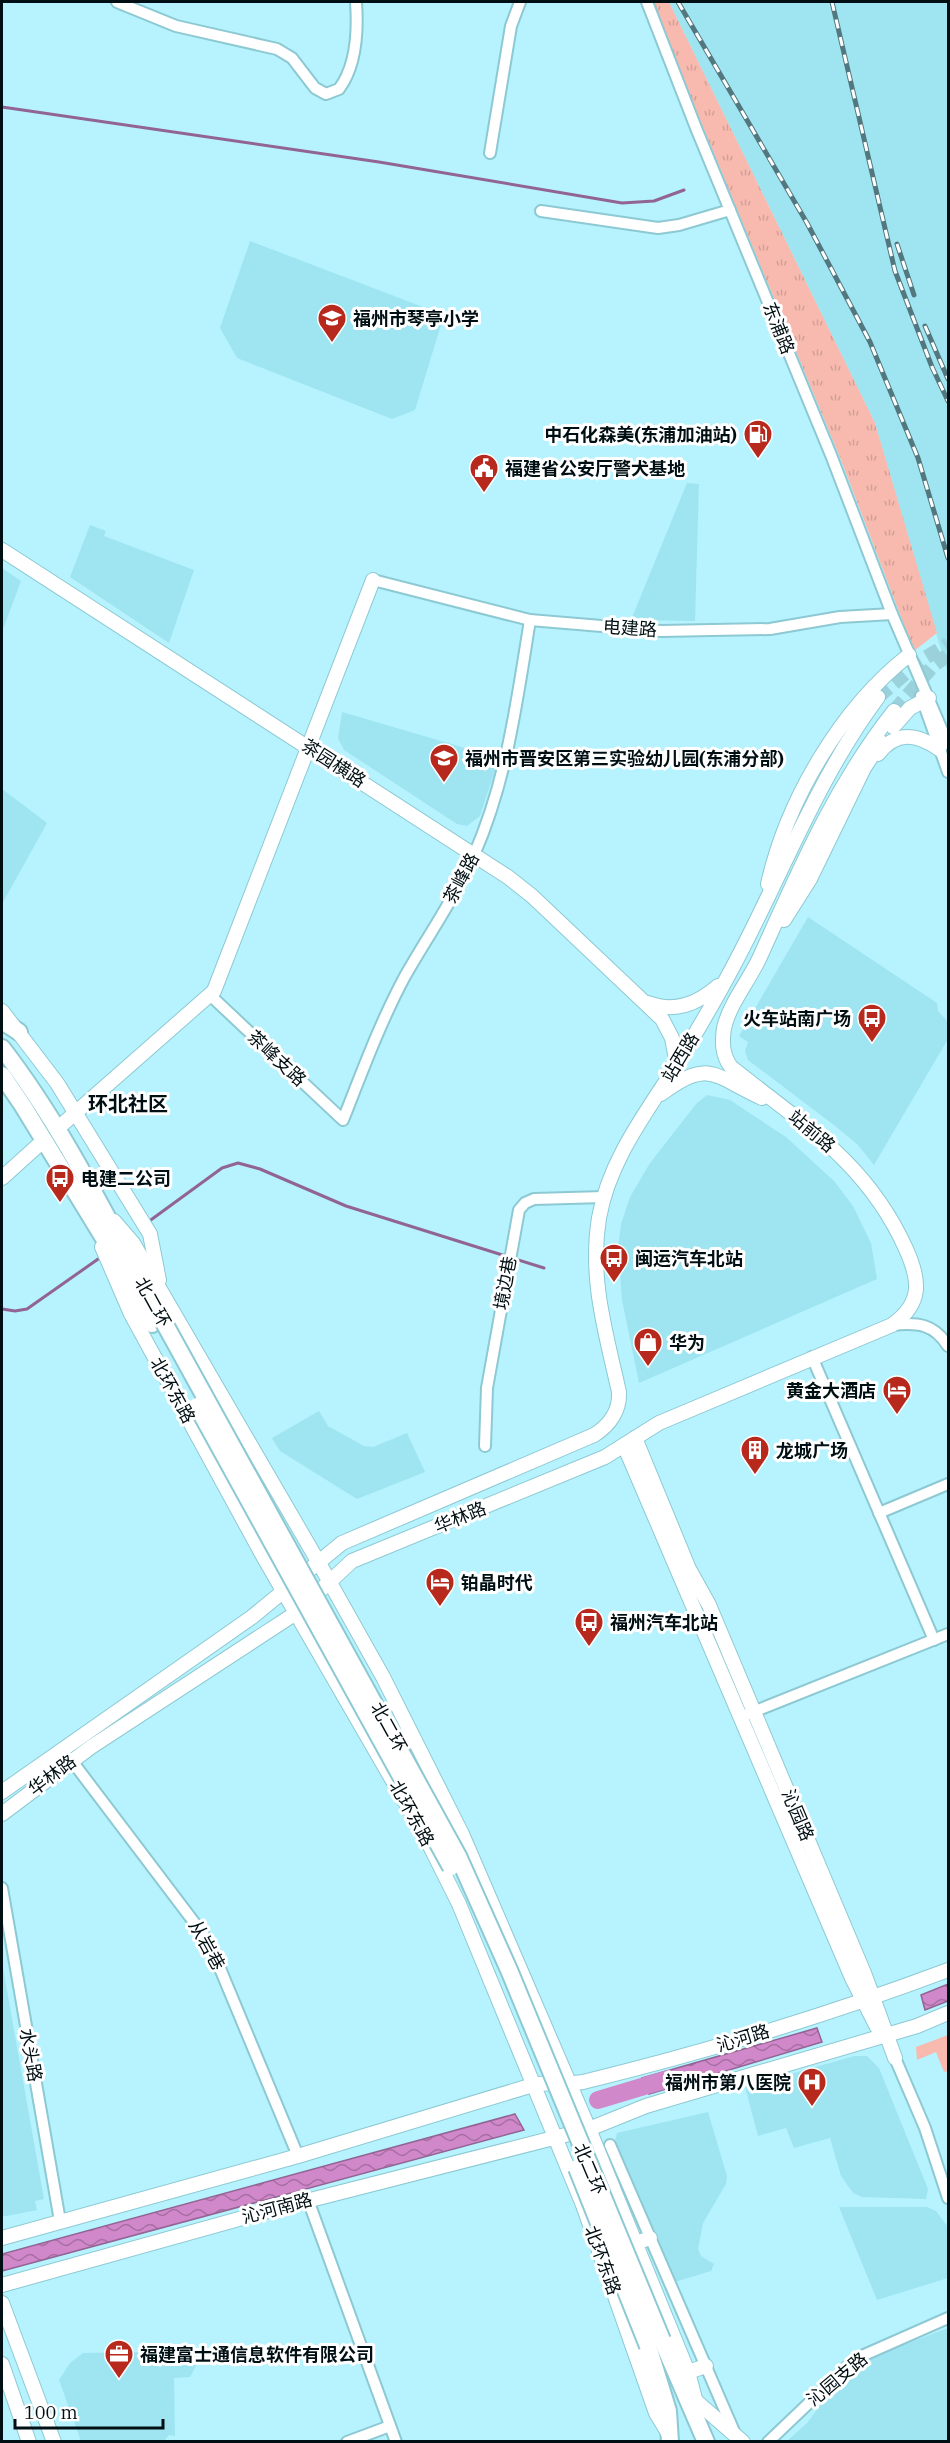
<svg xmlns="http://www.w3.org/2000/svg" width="950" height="2443" font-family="'IBM Plex Serif','Noto Sans SC',serif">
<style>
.built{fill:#9fe5f1}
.grass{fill:url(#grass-tufts)}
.green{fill:#f8baaf}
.water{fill:url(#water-waves);stroke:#926493;stroke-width:1.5}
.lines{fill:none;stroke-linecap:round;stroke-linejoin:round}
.stream{stroke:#926493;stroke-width:3}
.river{stroke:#d188ca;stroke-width:18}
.major-tunnel{stroke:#9bd1db;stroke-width:14;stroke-dasharray:14 7;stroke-linecap:butt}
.minor-casing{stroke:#8dc9d3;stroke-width:14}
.major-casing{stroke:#8dc9d3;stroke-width:16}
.highway-casing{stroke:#8dc9d3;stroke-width:20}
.minor{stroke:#fff;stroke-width:10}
.major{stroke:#fff;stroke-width:14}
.highway{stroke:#fff;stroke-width:16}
.rail-casing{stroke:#53777e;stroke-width:5}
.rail{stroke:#fff;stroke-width:3;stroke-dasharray:9;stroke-linecap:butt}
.highway-bridge-casing{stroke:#8dc9d3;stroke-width:20;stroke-linecap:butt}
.highway-bridge{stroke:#fff;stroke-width:16}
.labels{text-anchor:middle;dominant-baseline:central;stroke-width:6;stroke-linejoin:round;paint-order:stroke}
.poi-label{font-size:18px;font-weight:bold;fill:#000f13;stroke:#fff;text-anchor:start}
.street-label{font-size:18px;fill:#000f13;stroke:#fff}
.neighbourhood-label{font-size:20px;font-weight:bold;fill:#000f13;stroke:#fff}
</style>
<defs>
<pattern id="grass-tufts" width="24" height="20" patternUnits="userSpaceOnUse" patternTransform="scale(1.5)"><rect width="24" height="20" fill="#f8baaf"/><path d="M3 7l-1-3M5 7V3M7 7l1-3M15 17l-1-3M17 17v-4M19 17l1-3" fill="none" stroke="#d39f96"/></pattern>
<pattern id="water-waves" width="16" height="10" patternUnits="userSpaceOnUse" patternTransform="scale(1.5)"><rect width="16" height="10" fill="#d188ca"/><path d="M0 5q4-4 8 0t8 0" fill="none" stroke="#a76ea3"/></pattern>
</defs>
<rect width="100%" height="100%" fill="#b6f3fe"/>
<g class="built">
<polygon points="669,2 948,2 948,674 875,423"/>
<polygon points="250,241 444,315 415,410 392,419 237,358 220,328"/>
<polygon points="687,483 699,484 695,621 631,620"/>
<polygon points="90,525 106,531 104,536 194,570 169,643 70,577"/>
<polygon points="2,568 21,581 2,632"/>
<polygon points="342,712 499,758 480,816 467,826 457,824 344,750 338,738"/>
<polygon points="2,789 47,823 2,904"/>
<polygon points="808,917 937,1003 938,1011 948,1022 948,1039 874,1165 857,1144 835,1126 748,1060 745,1051 748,1042 739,1036"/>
<polygon points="707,1095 730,1100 786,1137 834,1181 853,1206 871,1243 877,1279 639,1383 622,1300 618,1248 621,1224 630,1197 650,1163 696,1104"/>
<polygon points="319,1411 328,1426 364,1446 373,1447 407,1433 425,1472 357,1499 280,1451 272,1438"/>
<polygon points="2,1962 44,2199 35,2201 37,2210 7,2216 2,2216"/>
<polygon points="854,2056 867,2056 879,2068 928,2189 926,2199 862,2197 853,2193 841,2176 830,2138 794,2148 786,2128 758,2136 745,2087"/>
<polygon points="708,2112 727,2176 726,2184 703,2223 698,2249 701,2256 714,2264 711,2271 675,2282 615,2141 617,2133"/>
<polygon points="839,2207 927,2207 936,2211 948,2227 948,2278 877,2300"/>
<polygon points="948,2328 948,2441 786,2442 807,2423 834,2387 856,2365 877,2355"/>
<polygon points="204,2351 190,2377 174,2378 175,2436 169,2435 164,2441 81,2441 59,2380 70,2363 83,2353"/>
</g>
<polygon class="grass" points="651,2 669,2 875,423 937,633 914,651 841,460"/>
<polygon class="green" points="948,2035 948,2071 944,2072 936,2052 917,2060 916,2047"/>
<g class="water">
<polygon points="948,1984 948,2001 925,2010 921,1995"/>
<polygon points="817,2028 822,2042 649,2094 642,2078"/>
<polygon points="515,2114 524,2130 2,2271 2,2254"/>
</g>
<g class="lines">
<g class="stream">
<polyline points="2,107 379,162 622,203 654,201 684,190"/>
<polyline points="148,1222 222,1168 238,1163 260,1169 346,1206 544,1268"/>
<polyline points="2,1309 15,1311 27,1309 101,1257"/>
</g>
<polyline class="river" points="598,2100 668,2079"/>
<g class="major-tunnel">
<polyline points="878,697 920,661 948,644"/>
<polyline points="894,711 933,666 948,655"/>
</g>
<g class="minor-casing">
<g id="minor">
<path d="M117,2L176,26L277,49L292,58L315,88L326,94L339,89C357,65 358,30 356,2"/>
<polyline points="647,2 696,128 831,455 892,614 948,744"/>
<polyline points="490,153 511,26 520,2"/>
<polyline points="541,211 658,228 679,225 730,210"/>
<polyline points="373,580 530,620 661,631 770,629 840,617 892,614"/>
<polyline points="921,696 948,772"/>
<path d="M211,996L343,1120C362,1072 380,1023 404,978C427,937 455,898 474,855C507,780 517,700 530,620"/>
<path d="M892,1325C918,1322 934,1324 948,1346"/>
<polyline points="812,1357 934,1640"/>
<polyline points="485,1446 487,1388 519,1210 525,1203 534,1199 604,1197"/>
<polyline points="879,1513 948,1484"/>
<polyline points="748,1714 948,1634"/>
<polyline points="72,1761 209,1942 298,2156"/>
<polyline points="2,1888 60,2221"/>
<polyline points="895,2058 925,2128 948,2198"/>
<polyline points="610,2145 736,2436"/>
<polyline points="308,2200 396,2442"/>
<polyline points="347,2442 390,2426"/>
<polyline points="768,2442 855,2359 948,2318"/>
</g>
</g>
<g class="major-casing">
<g id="major">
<polyline points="2,550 508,877 532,896 662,1019 672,1038 677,1064"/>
<polyline points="893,727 910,708 929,698"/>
<path d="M878,754C896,731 916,733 939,749"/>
<path d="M768,884C787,800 841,708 909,655"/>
<polyline points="784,920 810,879 864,768 881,742"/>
<path d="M648,1003C675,1013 697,1004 718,986"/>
<polyline points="2,1011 57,1083 150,1234 159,1280"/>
<path d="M661,1094C709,1057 715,1077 762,1098"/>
<polyline points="57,1129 214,991 373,580"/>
<polyline points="2,1178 44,1140"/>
<polyline points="114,1221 133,1243 319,1563 383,1677 462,1834 589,2129 688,2372 698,2410"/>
<polyline points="102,1247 131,1314 263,1556 412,1814"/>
<polyline points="635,1438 689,1569 709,1605 864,1973 895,2058"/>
<polyline points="624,1445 852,1978 877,2027"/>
<path d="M2,1792L252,1617L342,1543L594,1435C610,1425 620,1410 619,1392C606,1333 589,1279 599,1218C609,1161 645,1114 676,1066C694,1036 712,1006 728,976C779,883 814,783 878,697"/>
<path d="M2,1814L91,1747L296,1613L352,1561L605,1457L659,1423L892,1325C923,1303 920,1280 906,1249C867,1162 802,1124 731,1067C722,1055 722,1042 724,1028C730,1003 748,982 759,959C799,871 834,787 894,711"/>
<polyline points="425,1836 459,1904 583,2205 656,2413 668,2433"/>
<path d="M2,2238L298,2156L533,2085C551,2081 569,2086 587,2081C709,2051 831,2014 948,1970"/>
<polyline points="636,2243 650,2238"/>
<polyline points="2,2285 275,2209 589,2129 646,2106 917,2026 948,2013"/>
<polyline points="2,2303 54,2442"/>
<polyline points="2,2364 29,2442"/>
<polyline points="688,2372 706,2366"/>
<polyline points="696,2401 743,2442"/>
</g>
</g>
<g class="highway-casing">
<g id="highway">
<polyline points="2,1021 19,1032"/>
<path d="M2,1048C66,1131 111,1227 162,1319"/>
<polyline points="2,1075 23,1106 105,1240 152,1324"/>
<polyline points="662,2340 706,2442"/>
<polyline points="648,2346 668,2411 670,2442"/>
</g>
</g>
<use href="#minor" class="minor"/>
<use href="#major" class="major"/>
<use href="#highway" class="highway"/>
<g class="rail-casing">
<g id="rail">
<polyline points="678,2 807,223 870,342 918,458 948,558"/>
<polyline points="832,2 895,271 932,367 948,401"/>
<polyline points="897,244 914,295"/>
<polyline points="925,326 948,379"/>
</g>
</g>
<use href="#rail" class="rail"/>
<g class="highway-bridge-casing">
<g id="highway-bridge">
<polyline points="162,1319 458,1856 509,1970 662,2340"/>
<polyline points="197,1406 451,1867"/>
<polyline points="577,2168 648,2346"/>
</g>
</g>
<use href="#highway-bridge" class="highway-bridge"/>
</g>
<defs>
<g id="school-pin" transform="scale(1.5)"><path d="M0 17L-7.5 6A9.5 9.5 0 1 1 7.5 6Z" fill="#b7291c" stroke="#fff"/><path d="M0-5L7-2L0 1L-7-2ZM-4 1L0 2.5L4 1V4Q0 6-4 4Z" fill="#fff"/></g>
<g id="fuel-pin" transform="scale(1.5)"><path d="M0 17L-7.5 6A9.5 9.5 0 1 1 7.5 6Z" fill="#b7291c" stroke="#fff"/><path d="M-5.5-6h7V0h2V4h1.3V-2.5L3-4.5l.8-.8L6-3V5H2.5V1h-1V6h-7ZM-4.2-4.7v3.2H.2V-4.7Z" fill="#fff"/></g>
<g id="civic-pin" transform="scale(1.5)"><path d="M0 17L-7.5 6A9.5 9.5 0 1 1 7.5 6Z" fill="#b7291c" stroke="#fff"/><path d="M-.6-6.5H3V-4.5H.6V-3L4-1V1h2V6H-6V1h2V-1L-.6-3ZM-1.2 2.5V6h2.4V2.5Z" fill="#fff"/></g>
<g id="bus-pin" transform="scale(1.5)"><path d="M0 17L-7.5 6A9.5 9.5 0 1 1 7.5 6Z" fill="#b7291c" stroke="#fff"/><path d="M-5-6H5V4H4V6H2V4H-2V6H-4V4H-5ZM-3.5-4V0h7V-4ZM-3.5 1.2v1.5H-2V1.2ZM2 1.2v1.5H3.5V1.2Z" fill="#fff"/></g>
<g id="shop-pin" transform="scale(1.5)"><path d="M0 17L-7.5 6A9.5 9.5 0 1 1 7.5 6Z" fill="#b7291c" stroke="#fff"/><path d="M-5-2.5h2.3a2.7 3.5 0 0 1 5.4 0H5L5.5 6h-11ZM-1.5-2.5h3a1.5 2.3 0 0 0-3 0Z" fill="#fff"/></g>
<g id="hotel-pin" transform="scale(1.5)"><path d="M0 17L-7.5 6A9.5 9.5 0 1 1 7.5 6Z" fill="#b7291c" stroke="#fff"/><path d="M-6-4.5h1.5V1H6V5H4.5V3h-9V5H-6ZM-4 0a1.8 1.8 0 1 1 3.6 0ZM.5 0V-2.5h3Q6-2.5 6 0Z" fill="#fff"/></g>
<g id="building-pin" transform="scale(1.5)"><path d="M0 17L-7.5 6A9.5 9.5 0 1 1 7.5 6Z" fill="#b7291c" stroke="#fff"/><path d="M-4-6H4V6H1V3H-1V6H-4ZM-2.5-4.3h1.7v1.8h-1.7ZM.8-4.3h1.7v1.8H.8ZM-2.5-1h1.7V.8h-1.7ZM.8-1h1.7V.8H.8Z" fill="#fff"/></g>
<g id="hospital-pin" transform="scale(1.5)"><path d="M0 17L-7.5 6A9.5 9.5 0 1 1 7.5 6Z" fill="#b7291c" stroke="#fff"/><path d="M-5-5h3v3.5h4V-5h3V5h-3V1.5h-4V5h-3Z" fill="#fff"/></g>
<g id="office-pin" transform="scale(1.5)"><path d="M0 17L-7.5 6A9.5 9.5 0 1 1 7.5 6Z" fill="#b7291c" stroke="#fff"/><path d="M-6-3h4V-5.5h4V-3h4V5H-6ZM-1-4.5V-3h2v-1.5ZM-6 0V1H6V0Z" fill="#fff"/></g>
</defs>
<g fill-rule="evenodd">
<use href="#school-pin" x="332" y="318"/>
<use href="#fuel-pin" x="758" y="434"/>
<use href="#civic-pin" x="484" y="468"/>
<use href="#school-pin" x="444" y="758"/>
<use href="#bus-pin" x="872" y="1018"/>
<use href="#bus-pin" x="60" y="1178"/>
<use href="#bus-pin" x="614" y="1258"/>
<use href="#shop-pin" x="648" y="1342"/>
<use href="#hotel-pin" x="897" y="1390"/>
<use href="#building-pin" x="755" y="1450"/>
<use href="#hotel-pin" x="440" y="1582"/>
<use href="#bus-pin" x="589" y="1622"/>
<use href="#hospital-pin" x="812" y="2082"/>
<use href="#office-pin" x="119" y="2354"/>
</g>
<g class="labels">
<g class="poi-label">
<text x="353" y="318">福州市琴亭小学</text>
<text x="737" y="434" text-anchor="end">中石化森美(东浦加油站)</text>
<text x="505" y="468">福建省公安厅警犬基地</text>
<text x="465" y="758">福州市晋安区第三实验幼儿园(东浦分部)</text>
<text x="851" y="1018" text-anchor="end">火车站南广场</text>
<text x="81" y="1178">电建二公司</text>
<text x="635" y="1258">闽运汽车北站</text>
<text x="669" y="1342">华为</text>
<text x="876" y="1390" text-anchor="end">黄金大酒店</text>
<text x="776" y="1450">龙城广场</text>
<text x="461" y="1582">铂晶时代</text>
<text x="610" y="1622">福州汽车北站</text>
<text x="791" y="2082" text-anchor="end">福州市第八医院</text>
<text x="140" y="2354">福建富士通信息软件有限公司</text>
</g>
<g class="street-label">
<text transform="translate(779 328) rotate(68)">东浦路</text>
<text transform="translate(630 628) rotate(4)">电建路</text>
<text transform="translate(334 763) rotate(33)">茶园横路</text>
<text transform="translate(461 878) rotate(-62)">茶峰路</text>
<text transform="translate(680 1057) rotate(-59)">站西路</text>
<text transform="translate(277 1058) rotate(43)">茶峰支路</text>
<text transform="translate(812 1131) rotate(40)">站前路</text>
<text transform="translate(505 1283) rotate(-80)">境边巷</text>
<text transform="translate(153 1302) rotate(61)">北二环</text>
<text transform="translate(173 1390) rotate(61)">北环东路</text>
<text transform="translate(460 1517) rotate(-22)">华林路</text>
<text transform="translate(389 1727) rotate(61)">北二环</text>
<text transform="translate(52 1775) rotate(-37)">华林路</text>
<text transform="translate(412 1813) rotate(61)">北环东路</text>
<text transform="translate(798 1815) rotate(67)">沁园路</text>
<text transform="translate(207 1945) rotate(61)">从岩巷</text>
<text transform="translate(743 2038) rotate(-17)">沁河路</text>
<text transform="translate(31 2055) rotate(80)">水头路</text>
<text transform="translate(590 2169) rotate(67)">北二环</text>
<text transform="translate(277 2208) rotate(-15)">沁河南路</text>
<text transform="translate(603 2260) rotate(70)">北环东路</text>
<text transform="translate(837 2379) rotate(-40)">沁园支路</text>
</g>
<g class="neighbourhood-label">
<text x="128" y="1103">环北社区</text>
</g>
</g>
<rect width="950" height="2443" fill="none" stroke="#000f13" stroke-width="6"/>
<path d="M15 2419v9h148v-9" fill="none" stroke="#000f13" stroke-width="3"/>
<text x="24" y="2419" font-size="18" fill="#000f13" stroke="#ffffff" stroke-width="4.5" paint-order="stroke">100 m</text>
</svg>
